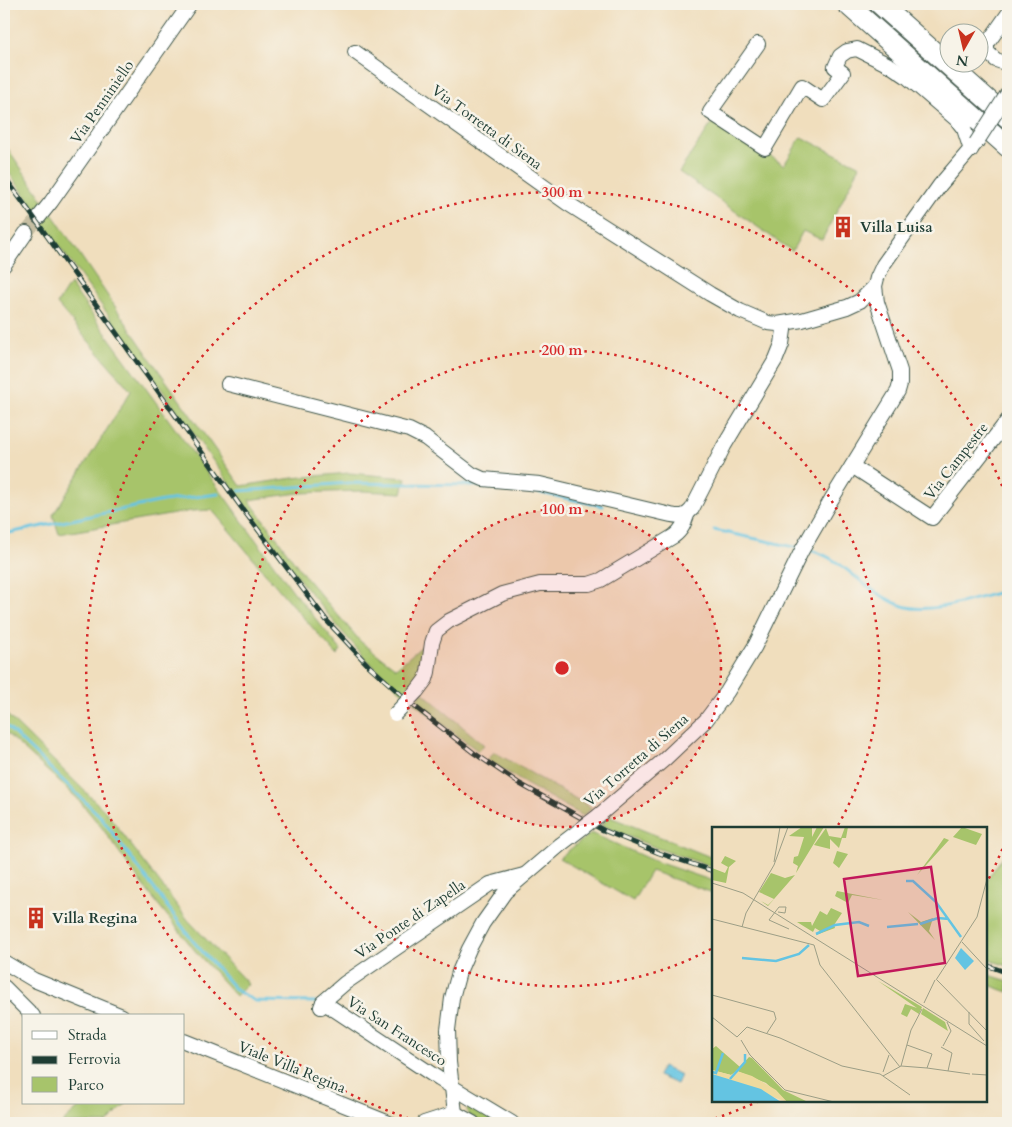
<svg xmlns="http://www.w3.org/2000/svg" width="1012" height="1127" font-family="Cardo,serif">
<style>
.green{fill:#a7c46b;stroke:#638050}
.water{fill:#64c4e2;stroke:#42808b}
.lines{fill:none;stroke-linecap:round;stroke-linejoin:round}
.stream{stroke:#64c4e2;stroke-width:3}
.minor-tunnel{stroke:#c6bea2;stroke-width:14;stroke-dasharray:14 7;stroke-linecap:butt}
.minor-casing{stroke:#3e5549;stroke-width:16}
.highway-casing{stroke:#3e5549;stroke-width:22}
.minor{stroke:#fff;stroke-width:14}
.highway{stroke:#fff;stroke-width:20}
.rail-casing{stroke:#1f3d34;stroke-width:5}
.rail{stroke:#f7f3e8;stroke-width:3;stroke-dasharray:9;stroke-linecap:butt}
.minor-bridge-casing{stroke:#3e5549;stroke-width:16;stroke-linecap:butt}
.minor-bridge{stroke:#fff;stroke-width:14}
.ring{fill:none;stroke:#d62828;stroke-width:2.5;stroke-dasharray:2.5 5}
.labels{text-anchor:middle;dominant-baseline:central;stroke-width:5;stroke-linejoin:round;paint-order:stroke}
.street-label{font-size:15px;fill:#1f3d34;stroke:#f7f3e8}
.poi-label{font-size:15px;font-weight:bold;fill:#1f3d34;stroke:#f7f3e8;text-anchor:start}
.inset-river{fill:none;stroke:#64c4e2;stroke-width:2.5}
.inset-road{fill:none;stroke:#9c9e86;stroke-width:1}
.view{fill:#c2185b;fill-opacity:0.15;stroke:#c2185b;stroke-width:2.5}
.inset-edge{fill:none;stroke:#1f3d34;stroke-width:2.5}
.centre{fill:#d62828;stroke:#f7f3e8;stroke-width:2.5}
.ring-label{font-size:15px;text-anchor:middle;font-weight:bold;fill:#d62828;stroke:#f7f3e8;stroke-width:5;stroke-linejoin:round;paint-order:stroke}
</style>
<rect width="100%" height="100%" fill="#f7f3e8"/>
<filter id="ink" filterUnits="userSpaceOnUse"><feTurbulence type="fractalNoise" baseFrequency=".02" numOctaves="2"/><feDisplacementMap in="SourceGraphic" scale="10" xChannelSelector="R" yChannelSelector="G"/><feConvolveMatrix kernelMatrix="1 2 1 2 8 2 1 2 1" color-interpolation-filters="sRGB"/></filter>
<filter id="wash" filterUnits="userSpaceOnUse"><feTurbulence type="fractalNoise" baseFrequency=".0096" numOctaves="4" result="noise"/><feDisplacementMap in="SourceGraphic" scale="20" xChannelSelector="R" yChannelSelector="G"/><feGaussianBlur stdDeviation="1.12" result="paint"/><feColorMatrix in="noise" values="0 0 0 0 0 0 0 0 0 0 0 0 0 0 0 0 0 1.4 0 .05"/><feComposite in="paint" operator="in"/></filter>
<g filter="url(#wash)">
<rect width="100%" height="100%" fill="#f0debd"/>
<g class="green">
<polygon points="714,120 784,165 801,137 860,166 822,240 803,231 792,251 679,172"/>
<polygon points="4,143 152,361 241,486 293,478 349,473 406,478 402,493 362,491 298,493 249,500 307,579 361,642 396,668 427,642 424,670 420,676 404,694 369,662 345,635 302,583 234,490 36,214 37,212 4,166"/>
<polygon points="70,284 293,591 341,650 337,655 293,606 212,510 192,511 59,534 53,515 131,391 57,304"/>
<polygon points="422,692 484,745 478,751 414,703"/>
<polygon points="4,712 106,812 188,920 248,984 236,996 196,952 142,884 102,828 77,798 4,731"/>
<polygon points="494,752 592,808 583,816 526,784 488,760"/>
<polygon points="610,817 713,858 713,867 659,849 601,825"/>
<polygon points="591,833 654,861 713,881 713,893 651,871 633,901 559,858"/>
<polygon points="1008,849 1008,966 986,959 986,881"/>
<polygon points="986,974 1008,981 1008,992 986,984"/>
<polygon points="84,1103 127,1103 107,1123 62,1123"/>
<polygon points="470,1107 500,1123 482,1123 468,1115 467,1109"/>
</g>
<polygon class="water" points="662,1067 681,1075 677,1084 658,1076"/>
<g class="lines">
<g class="stream">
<polyline points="239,491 349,483 469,485 506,489 526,490 603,506"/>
<polyline points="714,530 799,548"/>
<polyline points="4,534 163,501 218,494"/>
<path d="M808,550C830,554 846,569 863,583C875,592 888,601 903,606C932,615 979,597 1008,590"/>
<polyline points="4,724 100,816 193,941 237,991 255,1001 315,1002"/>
</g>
</g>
</g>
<g filter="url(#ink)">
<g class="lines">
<polyline class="minor-tunnel" points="26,233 39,217"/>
<g class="minor-casing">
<g id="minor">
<polyline points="1008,14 987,44 987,52 996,60 1008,64"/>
<polyline points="758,44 710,112 765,148 802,86 823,100 843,73 835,67 840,56 847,51 857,49 891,66 906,76 957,120 964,129 971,150"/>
<polyline points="355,52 567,203 710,294 740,311 768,323 777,324 802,320 847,307 860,301 875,286"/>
<polyline points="39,217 51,202 190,4"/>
<polyline points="4,265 26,233"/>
<path d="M228,384L409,430L425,438L472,474L483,479L540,484L671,515C681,517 685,517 692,509L724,446L776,359L782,344L785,323"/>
<polyline points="852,466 932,518 1008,420"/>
<path d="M417,691L426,679L428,672L432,643L436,631L449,621L502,594L540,584H589L601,580L674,536C682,530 684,524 687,515"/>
<polyline points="598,816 665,759 706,720 727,692 755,646 802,550 831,500 898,391 900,384 900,371 877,302 875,286 877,278 883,265 940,185 976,143"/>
<polyline points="4,962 34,980 122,1016"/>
<polyline points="4,987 33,1016"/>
<polyline points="323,1002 439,1079 512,1123"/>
<polyline points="321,1007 323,1002 345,983 490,884 524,875"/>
<polyline points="184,1041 389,1123"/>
<polyline points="455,1113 449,1062 448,1030 452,998 459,972 469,949 483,923 505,892 560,845"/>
<polyline points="424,1123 455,1113 473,1123"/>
</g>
</g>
<g class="highway-casing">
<g id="highway">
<polyline points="847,4 1008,147"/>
<polyline points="880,4 1008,118"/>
</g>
</g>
<use href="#minor" class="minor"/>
<use href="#highway" class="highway"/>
<g class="rail-casing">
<g id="rail">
<polyline points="4,176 241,507 327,621 368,665 414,706 474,753 520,784 603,830 659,853 713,871"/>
<polyline points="986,965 1008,973"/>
</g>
</g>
<use href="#rail" class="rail"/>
<g class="minor-bridge-casing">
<g id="minor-bridge">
<polyline points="976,143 1008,93"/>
<polyline points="395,714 417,691"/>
<polyline points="560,845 598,816"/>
</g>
</g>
<use href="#minor-bridge" class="minor-bridge"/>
</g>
</g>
<circle cx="562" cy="668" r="159" fill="#d62828" fill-opacity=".12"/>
<g class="ring">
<circle cx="562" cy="668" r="159"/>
<path d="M711 949A318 318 0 1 1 837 827"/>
<path d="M1008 835A476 476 0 0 1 986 884M759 1101A476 476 0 0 1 701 1123M423 1123A476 476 0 1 1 1008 501"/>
</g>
<defs>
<g id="building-bare" transform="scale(1.725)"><path d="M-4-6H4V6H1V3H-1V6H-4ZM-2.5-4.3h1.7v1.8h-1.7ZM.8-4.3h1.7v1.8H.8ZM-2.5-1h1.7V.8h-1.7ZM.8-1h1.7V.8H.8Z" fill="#c8321e" stroke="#f7f3e8" stroke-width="2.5" paint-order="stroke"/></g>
</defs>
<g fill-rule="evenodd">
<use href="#building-bare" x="843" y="227"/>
<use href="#building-bare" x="36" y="918"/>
</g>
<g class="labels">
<g class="street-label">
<text transform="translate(102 102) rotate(-55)">Via Penniniello</text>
<text transform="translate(487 127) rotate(36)">Via Torretta di Siena</text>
<text transform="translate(956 461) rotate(-52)">Via Campestre</text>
<text transform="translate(636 760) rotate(-41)">Via Torretta di Siena</text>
<text transform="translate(410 919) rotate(-34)">Via Ponte di Zapella</text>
<text transform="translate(397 1031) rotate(33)">Via San Francesco</text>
<text transform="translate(292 1067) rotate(22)">Viale Villa Regina</text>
</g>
<g class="poi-label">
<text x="860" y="227">Villa Luisa</text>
<text x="52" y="918">Villa Regina</text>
</g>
</g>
<g transform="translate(712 827)">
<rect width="275" height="275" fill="#f0debd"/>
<path d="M90,0H100V10L105,0H112L84,46L86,39L81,36L82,30L86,29L92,10L77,9ZM133,0H136L134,11H130L127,21L118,12V22L102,18L114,1L117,9L129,11ZM250,0L270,7L264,18L241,10ZM232,11L237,13L205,48L225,21ZM125,24L136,27L127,41L121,36ZM13,29L24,34L17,40L14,56L0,53V41L13,46L16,40L9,36ZM59,46L73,51L83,48L56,79L49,74L56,78L62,72L47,65ZM125,64L166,72L171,73L140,68L136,76L123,69ZM119,81L130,86L122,98L123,101L104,108L108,104L103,101L101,105L85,95H99L100,99L108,84L115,88ZM196,85L209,95L221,91L217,104L223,113ZM166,154L210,180L207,187L199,182L195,190L189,187L193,177L205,181ZM211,181L233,195L236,204L209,187ZM4,219L28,240L37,230L40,231L71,263L96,275H75L54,256L25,244L19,248L0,243V222Z" fill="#a7c46b"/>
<path d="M0,243L19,248L25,244L40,249L64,263L75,275L0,247Z" fill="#eeda9e"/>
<path d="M249,121L262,134L253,143L243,131ZM0,247L49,262L69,275H0Z" fill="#64c4e2"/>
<path class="inset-river" d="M194,54H201L224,75L249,110M208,97L226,91L237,92M175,100L206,97M104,107L123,98L147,95L157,99M30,131L64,134L87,127L97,118M0,245L4,246L11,226M18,252L33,235V227"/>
<path class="inset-road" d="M62,35L68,0M0,56L31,66L275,219M66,85L73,86L74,80H67L57,93L77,102M0,92L102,118L108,138L188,240M30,100L34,86L62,38L76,0M250,115L275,142M224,153L265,90L275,52M225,153L275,204M0,168L62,185L64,192L55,206M212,176L223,153M257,185V197L272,214M0,190L25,210L35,200L68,211L130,239L168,247M29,213L38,228L73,263L122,275M231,219L239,204L235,195M229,220L240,226L236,244M189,239L199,203L210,182M215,241L258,247M171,245L177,228M168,247L171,249L189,239L215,241L220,227L195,218M260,247L275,248M171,249L198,268"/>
<path class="view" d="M219,40L233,136L146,149L132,52Z"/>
<rect width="275" height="275" class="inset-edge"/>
</g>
<circle cx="562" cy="668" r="8" class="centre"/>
<g class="ring-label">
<text x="562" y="197">300 m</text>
<text x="562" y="355">200 m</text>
<text x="562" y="514">100 m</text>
</g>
<rect width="1012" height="1127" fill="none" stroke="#f7f3e8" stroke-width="20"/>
<rect x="22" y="1014" width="162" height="90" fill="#f7f3e8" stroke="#a1aaa0"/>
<rect x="32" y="1031" width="25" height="8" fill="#ffffff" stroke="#a1aaa0"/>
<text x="68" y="1040" font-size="15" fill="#1f3d34">Strada</text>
<rect x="32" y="1056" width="25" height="8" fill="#1f3d34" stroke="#a1aaa0"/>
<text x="68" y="1064" font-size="15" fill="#1f3d34">Ferrovia</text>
<rect x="32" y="1077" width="25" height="15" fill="#a7c46b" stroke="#a1aaa0"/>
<text x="68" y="1090" font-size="15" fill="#1f3d34">Parco</text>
<g transform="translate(964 48) rotate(188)"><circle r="24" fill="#f7f3e8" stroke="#a1aaa0"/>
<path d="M0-4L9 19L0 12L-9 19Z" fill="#c8321e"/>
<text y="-8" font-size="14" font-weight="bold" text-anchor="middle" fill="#1f3d34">N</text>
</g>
</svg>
